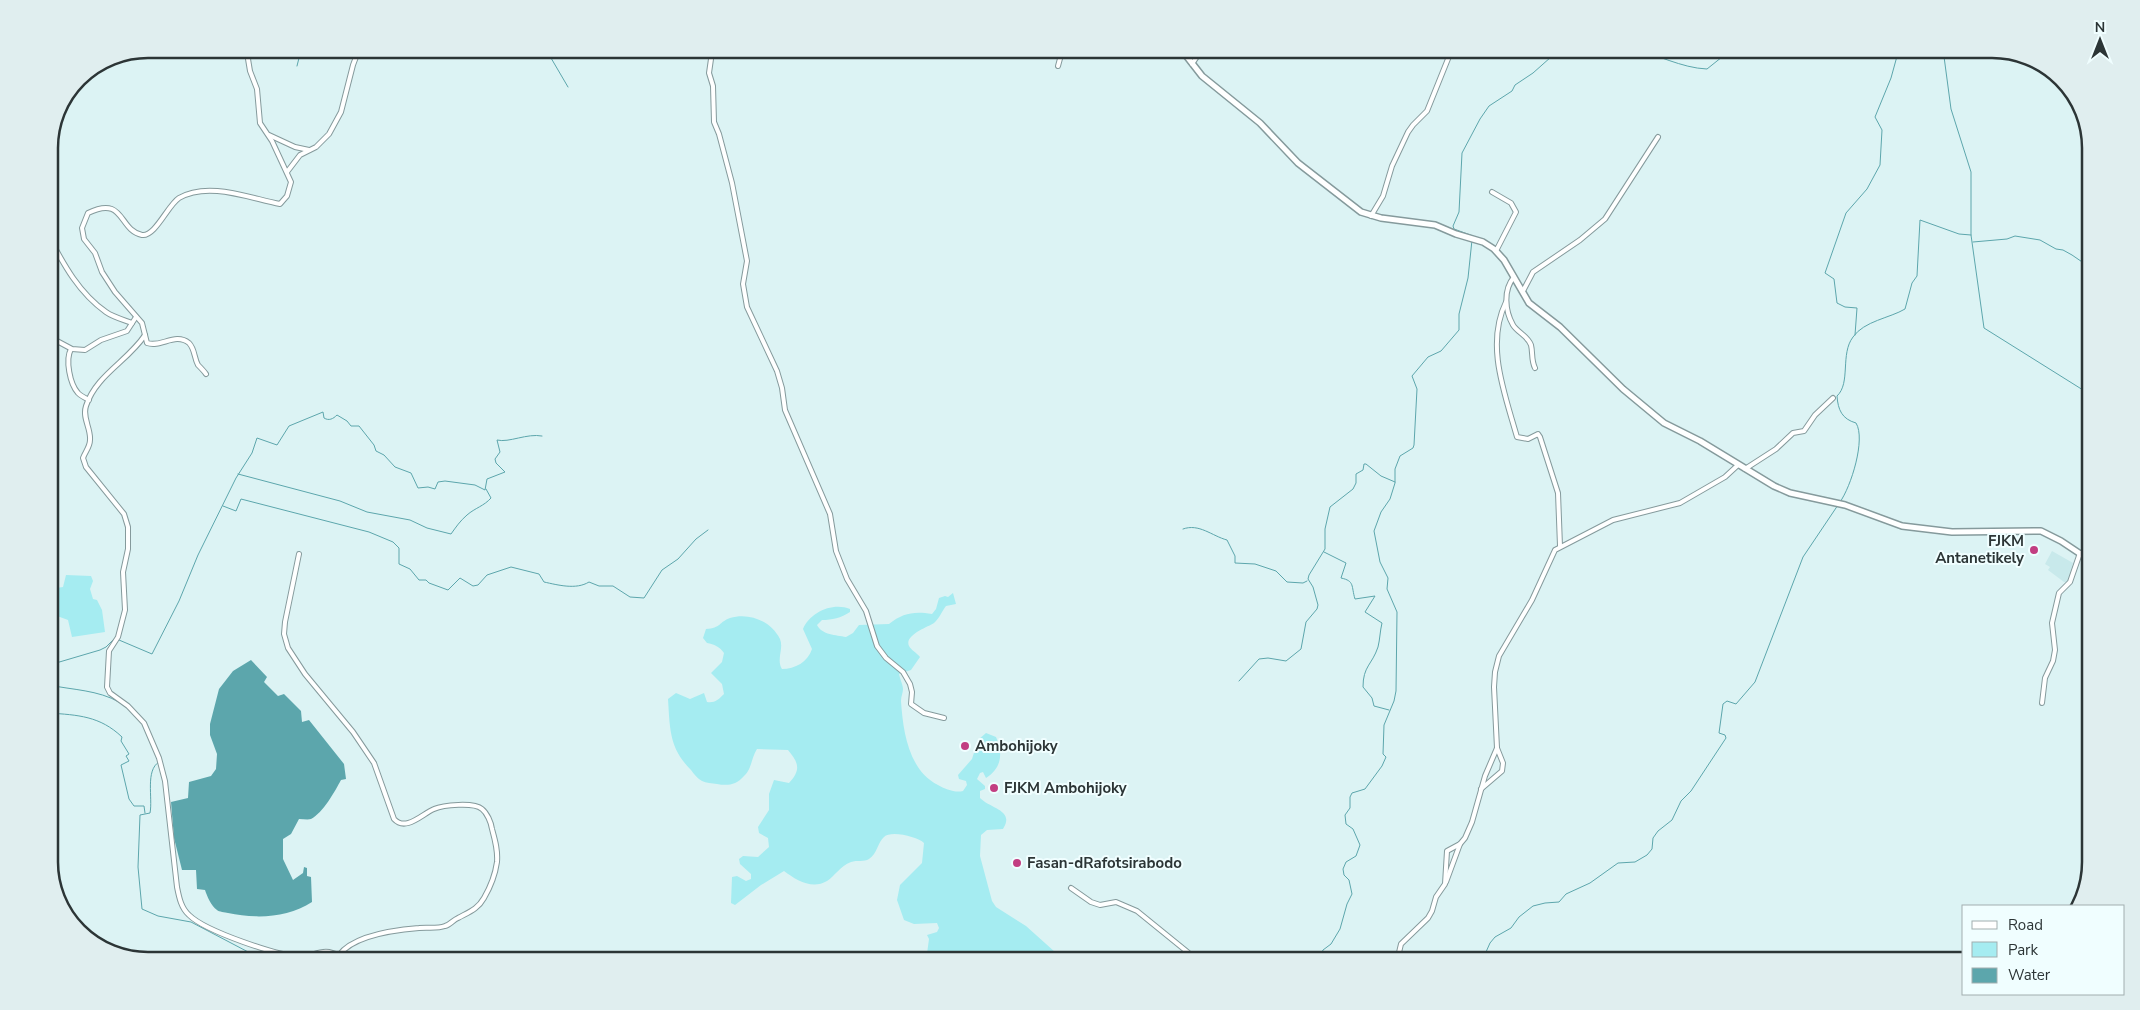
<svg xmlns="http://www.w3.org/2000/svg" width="2140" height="1010" font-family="'Nunito Sans',sans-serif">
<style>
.built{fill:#c8e9eb}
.green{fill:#a5ecf1}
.water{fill:#5ca6ac}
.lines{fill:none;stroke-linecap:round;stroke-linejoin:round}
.stream{stroke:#5ca6ac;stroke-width:1}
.minor-casing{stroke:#859a9c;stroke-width:6}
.tertiary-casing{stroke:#859a9c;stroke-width:8}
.minor{stroke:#fff;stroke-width:4}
.tertiary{stroke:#fff;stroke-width:5}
.poi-dot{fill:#c23e82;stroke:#f0feff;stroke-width:2}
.labels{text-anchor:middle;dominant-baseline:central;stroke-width:4;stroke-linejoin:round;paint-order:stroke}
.poi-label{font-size:15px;font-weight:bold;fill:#2c3536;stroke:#f0feff;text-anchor:start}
.rim{fill:none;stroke:#2c3536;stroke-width:2.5}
</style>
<rect width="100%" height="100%" fill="#dcf3f4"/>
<polygon class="built" points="2052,551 2073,563 2068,582 2064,582 2048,570 2050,567 2045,564"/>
<g class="green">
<polygon points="66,575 91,576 93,581 90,589 93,599 97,600 102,610 105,632 72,637 68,620 49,613 49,589 63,587"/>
<path d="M953,593L956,604L946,606C942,611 939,619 934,623C928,627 904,635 909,646C911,650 917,653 920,657L911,670L899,674C900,679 903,685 903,689C903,693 901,696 901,701C903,730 908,770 938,785C945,789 955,793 963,791L967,785L966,781L959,779L958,775L972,759L978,740L986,733L996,737C1003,753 1002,768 986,778L983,772L980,773L977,779L985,786V789L980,791V798C991,809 1015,810 1003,829L987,830L981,835L980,856L992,901L996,907L1026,926L1065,961H926L929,939L927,935L937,932L939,928L937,923L914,924L904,920L897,900L900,885L922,863L924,843C918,837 891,830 884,837C878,842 877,854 869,859C864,862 857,860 851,862C840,866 835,876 827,881C812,890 796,880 784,871L761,885L735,905L731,903L732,877L737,876L746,881L751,879V874L740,864L739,859L743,856L758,857L769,847L768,838L759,833L758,827L769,810V794L774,780L789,783C801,770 799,763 788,750L757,749C751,758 752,769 744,776C736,785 728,786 717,784C712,783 706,783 702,781C698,779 694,774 691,770C669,748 670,729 668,699L676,693L690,699L704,693L707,702C715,703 718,700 724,694L722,684L711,673L722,662L724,653C720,647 714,644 707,643L703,638L706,629C721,628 719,622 730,618C749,612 771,621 780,639C784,649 776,659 782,669C795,669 808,662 812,649L803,629C810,612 833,602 850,609V612C841,618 832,620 822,620L817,625C822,635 836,635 846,637L853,633L859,625L889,624C903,613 914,611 932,614L936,609L939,598L945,596L948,597Z"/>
</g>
<path class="water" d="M251,660L267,677L264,682L278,696L284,694L301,711L302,722L309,720L344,764L346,779L341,780C335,791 323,813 311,819C308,820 303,819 299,819L291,834L283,839V859L293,880L303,873L304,867L307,868V876L311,877L312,902C288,918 256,919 228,913C225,912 219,912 217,910C211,906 207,896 205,890L197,889L196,870H182L174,838L171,802L188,798L189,782L211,776L216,769L217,754L210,735V724L219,689L233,671Z"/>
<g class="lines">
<g class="stream">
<polyline points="550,49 551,58 568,87"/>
<polyline points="1593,49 1594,49"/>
<path d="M1632,49C1657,54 1681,68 1707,69L1732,49"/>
<polyline points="1943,49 1951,109 1971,172 1971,235 1984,328 2091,395"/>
<polyline points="297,66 300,54 299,49"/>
<polyline points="1473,236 1454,229 1453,226 1459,212 1462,153 1480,119 1489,106 1512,91 1515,85 1533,73 1560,49"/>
<polyline points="1973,242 2007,239 2015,236 2040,240 2056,249 2063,250 2072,255 2091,268"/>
<polyline points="1855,335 1857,308 1845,307 1837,303 1834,279 1825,273 1846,213 1867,189 1880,165 1882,130 1875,117 1891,78 1899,49"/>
<path d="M238,474L340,501L367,512L410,520L427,528L451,534C456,527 460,521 467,515C475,508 484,506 491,498L486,489"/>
<path d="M1840,502C1851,487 1866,439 1856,423C1842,419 1838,410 1837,396C1851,383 1840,354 1853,337C1864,321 1890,318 1905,309L1912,283L1917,276L1920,220L1959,234L1971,235"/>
<path d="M223,506L236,511L241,499L369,532L393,542L399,548V564L410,569L419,580H426L429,583L448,590L460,578L473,586L478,585L487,575L511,567L539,574L544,582C558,585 576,590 589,582L599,586H613L630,597L644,598L662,570L678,559L696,539L708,530"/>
<path d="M1183,529C1199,523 1212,536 1227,540L1235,556V563L1255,564L1276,571L1287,582L1303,583L1307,581"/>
<path d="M1324,552L1346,563L1341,578C1355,581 1351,586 1355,599L1375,596L1365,612L1382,623C1380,631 1380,639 1378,647C1372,665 1363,666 1363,687L1372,698L1374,706L1389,710"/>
<path d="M119,640L152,654L179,601L198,555L236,478L252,453L257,438L277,445L289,426L323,412L324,418C329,421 333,419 337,415L347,421L351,426H359L374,445L376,451L384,455L395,467L411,473L418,488L428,487L435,489L438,482L445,481L475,485L485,490L487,479L505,472L496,463L495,459L500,452L497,440C509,443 527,433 542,436"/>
<polyline points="49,671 56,663 100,650 106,647 115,638"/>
<polyline points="1239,681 1259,659 1268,658 1286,661 1301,649 1306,622 1317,609 1318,605 1313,587 1308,579 1309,575 1325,549 1325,529 1330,507 1353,489 1356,483 1356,474 1363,470 1364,464 1366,464 1381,476 1395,482"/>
<path d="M49,685C73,690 98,690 119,702"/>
<path d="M49,713C78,715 100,716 122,737L121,741L129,754L126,756L129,761L121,765L129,799L134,806H144L145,813"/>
<path d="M159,762C145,770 153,798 150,813L140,815L138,867L142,909L158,916L191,922L252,954L271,956L276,961"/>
<polyline points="1318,961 1323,950 1331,944 1340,929 1347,904 1352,894 1349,880 1344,875 1343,869 1346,862 1356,856 1360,845 1353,829 1346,824 1345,815 1350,808 1350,797 1352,793 1365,789 1382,766 1386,757 1383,754 1384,725 1394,701 1396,691 1397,612 1387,589 1388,578 1380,562 1374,531 1381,512 1390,499 1395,483 1395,469 1400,456 1413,448 1414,445 1417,389 1412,376 1428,357 1441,351 1459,330 1459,314 1468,278 1472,240"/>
<polyline points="1482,961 1490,943 1495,937 1511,928 1519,917 1533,906 1545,903 1559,902 1566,894 1590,883 1618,863 1635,862 1647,855 1652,849 1653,838 1658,831 1672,820 1681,801 1691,791 1726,738 1725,735 1719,733 1723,704 1727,701 1736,704 1755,682 1803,557 1838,505"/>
</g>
<g class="minor-casing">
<g id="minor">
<polyline points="707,49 711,59 709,73 713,86 714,122 719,134 732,183 747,261 743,284 747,307 777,371 782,388 785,410 830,514 836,551 847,579 866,611 877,646 886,658 903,672 910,684 912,692 911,704 924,713 944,718"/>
<polyline points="1192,64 1202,49"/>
<polyline points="1058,66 1061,55 1067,49"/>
<polyline points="269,135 295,147 309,150"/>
<polyline points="287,172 300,155 316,147 329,134 341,112 353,65 359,49"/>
<polyline points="1492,192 1511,203 1516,212 1496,251"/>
<polyline points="1371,216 1383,196 1392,166 1408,132 1413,125 1427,111 1452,49"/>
<path d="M49,237C64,265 79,293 106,312C113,317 124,320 132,323"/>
<path d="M1514,277C1503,290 1505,311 1513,325C1517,332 1528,336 1531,345C1533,353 1531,360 1535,368"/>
<polyline points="1523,291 1533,272 1580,240 1605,219 1658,137"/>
<path d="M1506,302C1485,345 1505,394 1517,437L1528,439L1538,434L1540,437L1558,493L1560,546"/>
<polyline points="49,314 51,318 54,335 57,341 72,349 85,350 101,340 127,331 136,317"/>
<path d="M145,335C128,361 96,375 86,406C82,418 91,428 90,440C90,447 85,452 83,458L86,467L124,514L128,527V549L123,572L125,610L118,637L109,651L107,687L110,693L128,706L144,723L159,758L165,781L177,887C179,897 181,908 189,915C205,931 280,957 303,957C312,956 320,950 329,952C338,954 346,959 355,961"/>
<path d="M71,349C65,360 70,384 78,393C81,396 85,398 89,400"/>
<path d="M206,374C204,371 201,368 198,365C194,358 195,349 189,343C175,332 161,348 147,343L142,323L115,292L102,272L95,253L84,239L82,228L88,213C125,195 118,230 142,235C155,237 168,205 179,198C208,181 249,198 280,204L287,196L291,182L272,141L260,123L257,89L250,71L248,59L253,49"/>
<polyline points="1745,469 1776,449 1793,433 1804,431 1815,415 1833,398"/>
<path d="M299,554L285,622L284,634L288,648L305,674L353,732L374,763L394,819C406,832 422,814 434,809C443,805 474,802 482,809C487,813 491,822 492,829C495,840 498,850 497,862C495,876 491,886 484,898C478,909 469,912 458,918C453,920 450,925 445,926C437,929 427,927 419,928C394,930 354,935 339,955"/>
<polyline points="2042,703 2045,678 2053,661 2055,650 2052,623 2059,593 2070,582 2080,553"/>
<polyline points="1481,789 1502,771 1503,763 1497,748"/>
<polyline points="1446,882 1460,844"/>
<polyline points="1071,888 1091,902 1100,905 1116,902 1137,911 1190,954 1195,961"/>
<polyline points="1397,961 1401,944 1428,918 1432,911 1436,897 1445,884 1447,851 1460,844 1465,838 1472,822 1485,776 1497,748 1494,687 1495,672 1499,656 1532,600 1555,550 1613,520 1680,503 1725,477 1738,465"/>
</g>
</g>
<g class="tertiary-casing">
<polyline id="tertiary" points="1181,49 1202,76 1260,123 1298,163 1361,212 1381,218 1435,225 1456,234 1483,242 1494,249 1504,260 1529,303 1560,327 1623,389 1664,423 1700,441 1774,486 1790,493 1845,505 1902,526 1952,532 2041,531 2061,541 2091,561"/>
</g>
<use href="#minor" class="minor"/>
<use href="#tertiary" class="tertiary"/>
</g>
<g class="poi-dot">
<circle cx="2034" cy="550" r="5"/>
<circle cx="965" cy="746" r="5"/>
<circle cx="994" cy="788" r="5"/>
<circle cx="1017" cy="863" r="5"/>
</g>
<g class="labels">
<g class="poi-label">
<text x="2024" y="541" text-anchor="end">FJKM<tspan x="2024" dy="17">Antanetikely</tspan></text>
<text x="975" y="746">Ambohijoky</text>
<text x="1004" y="788">FJKM Ambohijoky</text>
<text x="1027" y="863">Fasan-dRafotsirabodo</text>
</g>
</g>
<path d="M0 0H2140V1010H0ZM148 58H1992A90 90 0 0 1 2082 148V862A90 90 0 0 1 1992 952H148A90 90 0 0 1 58 862V148A90 90 0 0 1 148 58Z" fill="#e0eeef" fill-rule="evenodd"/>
<path class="rim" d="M148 58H1992A90 90 0 0 1 2082 148V862A90 90 0 0 1 1992 952H148A90 90 0 0 1 58 862V148A90 90 0 0 1 148 58Z"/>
<rect x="1962" y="905" width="162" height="90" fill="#f0feff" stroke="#a2aeaf"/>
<rect x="1972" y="921" width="25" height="8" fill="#ffffff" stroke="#a2aeaf"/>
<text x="2008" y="930" font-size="15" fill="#2c3536">Road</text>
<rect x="1972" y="942" width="25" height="15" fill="#a5ecf1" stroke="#a2aeaf"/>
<text x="2008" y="955" font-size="15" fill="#2c3536">Park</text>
<rect x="1972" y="968" width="25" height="15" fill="#5ca6ac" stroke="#a2aeaf"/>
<text x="2008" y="980" font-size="15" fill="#2c3536">Water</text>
<g transform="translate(2100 40)" stroke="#f0feff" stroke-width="4" paint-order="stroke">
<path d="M0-4L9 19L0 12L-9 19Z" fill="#2c3536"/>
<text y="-8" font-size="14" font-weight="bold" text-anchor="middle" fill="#2c3536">N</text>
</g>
</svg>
